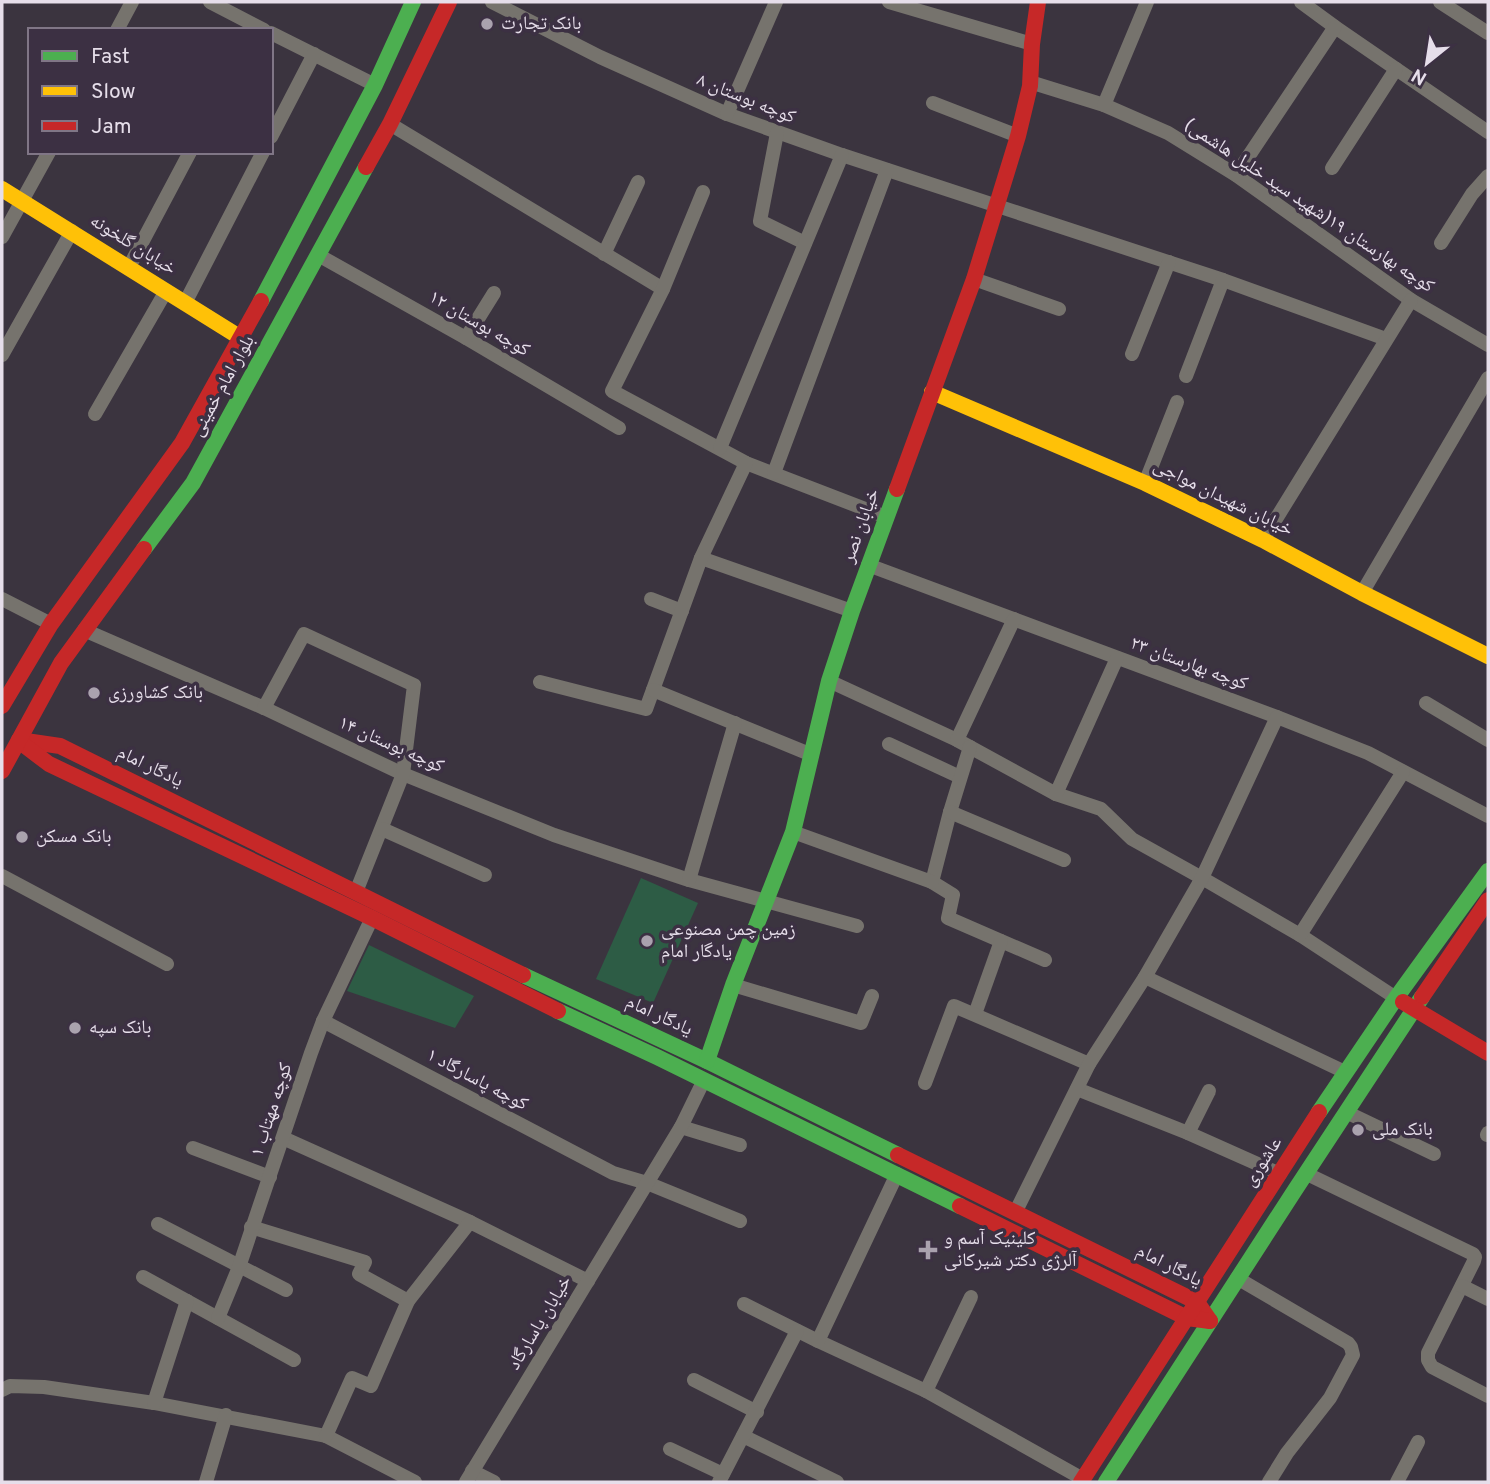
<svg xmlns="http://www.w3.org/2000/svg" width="1490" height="1484" font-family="Overpass,'Noto Naskh Arabic',sans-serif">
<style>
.green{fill:#2d5c45}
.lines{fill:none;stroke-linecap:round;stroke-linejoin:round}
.street{stroke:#76736d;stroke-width:14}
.fast{stroke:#4caf50;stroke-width:16}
.slow{stroke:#ffc107;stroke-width:16}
.jam{stroke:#c62828;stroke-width:16}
.poi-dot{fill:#aaa2ae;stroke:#3c3043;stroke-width:2.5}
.labels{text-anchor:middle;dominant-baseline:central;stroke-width:7;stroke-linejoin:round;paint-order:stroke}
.poi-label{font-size:19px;fill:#e6deea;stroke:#3c3043;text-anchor:start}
.street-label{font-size:19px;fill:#e6deea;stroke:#3c3043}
</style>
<rect width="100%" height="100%" fill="#3b343f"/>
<g class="green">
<polygon points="641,878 698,903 653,1003 596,979"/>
<polygon points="369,945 474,996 455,1028 347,991"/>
</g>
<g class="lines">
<g class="street">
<polyline points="210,2 264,30"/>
<polyline points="492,2 600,57 727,114 842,155 1223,280 1386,339"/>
<polyline points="889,2 1032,44"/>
<polyline points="1301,2 1335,27 1488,132"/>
<polyline points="1440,2 1488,33"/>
<polyline points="117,30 132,2"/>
<polyline points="271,33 375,85"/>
<polyline points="1030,82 1104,105 1168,133 1236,175 1411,300 1488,345"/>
<polyline points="933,103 1018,136"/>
<polyline points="1104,105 1147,2"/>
<polyline points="727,114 776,2"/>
<polyline points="390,124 663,289"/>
<polyline points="777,133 760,221 805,243"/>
<polyline points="271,137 314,54"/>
<polyline points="1332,168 1396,69"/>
<polyline points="1236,175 1335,27"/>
<polyline points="703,192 663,289 612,391 746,463 886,517"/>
<polyline points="2,237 49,152"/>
<polyline points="1441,243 1472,194 1488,176"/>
<polyline points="604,254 638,182"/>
<polyline points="318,255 466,338 619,428"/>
<polyline points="129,267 190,152"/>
<polyline points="974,279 1059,309"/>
<polyline points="185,303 263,152"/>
<polyline points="466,338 494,293"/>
<polyline points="1132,354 1169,262"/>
<polyline points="2,355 72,231"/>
<polyline points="1186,376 1223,280"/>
<polyline points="95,414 166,291"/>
<polyline points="720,448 842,155"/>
<polyline points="774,473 887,170"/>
<polyline points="1145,483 1177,402"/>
<polyline points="1263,540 1411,300"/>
<polyline points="701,558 852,611"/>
<polyline points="868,565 1277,717 1368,753 1488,816"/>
<polyline points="1362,593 1488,378"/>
<polyline points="2,599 51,624"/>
<polyline points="651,599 682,611"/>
<polyline points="84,630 264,708 403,774 554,835 689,880 857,926"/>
<polyline points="829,681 957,740 1056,794 1101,809 1132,839 1202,878 1300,935 1396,998"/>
<polyline points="540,682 646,709 701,558 746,463"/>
<polyline points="653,690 812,755"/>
<polyline points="1426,703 1488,740"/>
<polyline points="264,708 304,634 414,685 403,774 356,892"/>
<polyline points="957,740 1014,619"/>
<polyline points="889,744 960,777"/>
<polyline points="970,747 950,812 932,882 953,895 948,918 1045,960"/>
<polyline points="1056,794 1117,658"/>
<polyline points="950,812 1064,860"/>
<polyline points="382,829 485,875"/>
<polyline points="793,832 932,882"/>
<polyline points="2,876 167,964"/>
<polyline points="689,880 735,723"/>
<polyline points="1300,935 1403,772"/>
<polyline points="1145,977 1345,1072"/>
<polyline points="733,985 861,1023 872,996"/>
<polyline points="975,1014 1001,941"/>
<polyline points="323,1021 613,1173 647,1183 740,1221"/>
<polyline points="925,1083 954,1006 1089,1064"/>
<polyline points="1077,1089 1188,1133 1280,1174"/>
<polyline points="1346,1112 1434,1154"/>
<polyline points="681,1127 740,1145"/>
<polyline points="1188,1133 1209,1091"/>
<polyline points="1487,1135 1488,1133"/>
<polyline points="283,1138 470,1222"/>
<polyline points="193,1148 270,1177"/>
<polyline points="1307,1174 1473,1254 1475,1257 1474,1261 1428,1353 1428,1360 1432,1367 1488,1396"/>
<polyline points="1015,1213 1089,1064 1145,977 1202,878 1277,717"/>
<polyline points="158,1224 286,1290"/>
<polyline points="251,1227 365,1262 359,1274 408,1301"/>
<polyline points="143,1277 294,1360"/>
<polyline points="1237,1278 1348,1343 1351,1347 1353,1355 1330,1398 1287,1453 1269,1482"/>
<polyline points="1462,1286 1488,1299"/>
<polyline points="744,1304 818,1341 926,1391 1083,1479"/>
<polyline points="218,1318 239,1267 311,1053 323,1021 372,918"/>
<polyline points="818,1341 897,1174"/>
<polyline points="694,1380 757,1412"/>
<polyline points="2,1390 10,1386 44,1387 154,1403 326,1436 415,1482"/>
<polyline points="926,1391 971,1297"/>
<polyline points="154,1403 187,1301"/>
<polyline points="326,1436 352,1378 371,1386 408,1301 470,1222 588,1281"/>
<polyline points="743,1436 837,1482"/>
<polyline points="670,1449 723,1474"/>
<polyline points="472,1471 494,1482"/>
<polyline points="206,1482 226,1415"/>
<polyline points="466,1482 681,1127 704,1080"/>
<polyline points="719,1482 797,1331"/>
<polyline points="1397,1482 1418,1442"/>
</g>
<g class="fast">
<polyline points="261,301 375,85 413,2"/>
<polyline points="144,549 193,483 366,167"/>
<polyline points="523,975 707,1061 898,1155"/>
<polyline points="558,1011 657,1057 960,1206"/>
<polyline points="707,1061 733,985 793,832 829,681 852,611 897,489"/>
<polyline points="1319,1112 1396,998 1488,871"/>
<polyline points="1106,1482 1295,1190 1422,997"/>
</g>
<g class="slow">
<polyline points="2,189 241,338"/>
<polyline points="932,392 1145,483 1263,540 1362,593 1488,656"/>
</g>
<g class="jam">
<polyline points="366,167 390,124 449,2"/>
<polyline points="897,489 974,279 1018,136 1030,86 1032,44 1038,2"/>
<polyline points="2,706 51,624 182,443 261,301"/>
<polyline points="19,740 60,746 523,975"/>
<polyline points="20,742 49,764 372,918 558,1011"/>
<polyline points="2,771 61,663 144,549"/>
<polyline points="1422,997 1488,900"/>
<polyline points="1403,1002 1488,1053"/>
<polyline points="898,1155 1197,1302 1210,1321"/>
<polyline points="960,1206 1187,1318 1210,1321"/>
<polyline points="1081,1482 1319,1112"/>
</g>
</g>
<g class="poi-dot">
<circle cx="487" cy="24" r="7"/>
<circle cx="94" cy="693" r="7"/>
<circle cx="22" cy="837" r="7"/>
<circle cx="647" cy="941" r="7"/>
<circle cx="75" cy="1028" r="7"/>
<circle cx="1358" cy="1130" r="7"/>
<path d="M924.5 1239.5h7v7h7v7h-7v7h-7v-7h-7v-7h7z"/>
</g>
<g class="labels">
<g class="poi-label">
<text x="501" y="24">بانک تجارت</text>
<text x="108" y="693">بانک کشاورزی</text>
<text x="36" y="837">بانک مسکن</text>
<text x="661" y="930">زمین چمن مصنوعی<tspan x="661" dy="22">یادگار امام</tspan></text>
<text x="89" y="1028">بانک سپه</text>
<text x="1372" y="1130">بانک ملی</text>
<text x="944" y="1239">کلینیک آسم و<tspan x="944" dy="22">آلرژی دکتر شیرکانی</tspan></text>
</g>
<g class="street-label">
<text transform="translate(746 99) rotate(22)">کوچه بوستان ۸</text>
<text transform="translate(1309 206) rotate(34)">کوچه بهارستان ۱۹(شهید سید خلیل هاشمی)</text>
<text transform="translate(133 245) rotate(32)">خیابان گلخونه</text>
<text transform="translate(479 324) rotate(30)">کوچه بوستان ۱۲</text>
<text transform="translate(223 386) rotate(-61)">بلوار امام خمینی</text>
<text transform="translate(1223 498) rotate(26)">خیابان شهیدان مواجی</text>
<text transform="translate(861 526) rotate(-70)">خیابان نصر</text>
<text transform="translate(1189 664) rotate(20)">کوچه بهارستان ۲۳</text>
<text transform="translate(391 745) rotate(24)">کوچه بوستان ۱۴</text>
<text transform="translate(150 767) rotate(26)">یادگار امام</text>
<text transform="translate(659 1016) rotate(25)">یادگار امام</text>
<text transform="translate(477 1080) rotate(28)">کوچه پاسارگاد ۱</text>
<text transform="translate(272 1110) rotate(-72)">کوچه مهتاب ۱</text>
<text transform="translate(1263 1162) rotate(-57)">عاشوری</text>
<text transform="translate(1169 1266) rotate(27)">یادگار امام</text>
<text transform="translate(540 1323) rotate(-59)">خیابان پاسارگاد</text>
</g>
</g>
<rect width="1490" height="1484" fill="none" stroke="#e6deea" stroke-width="7"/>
<rect x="28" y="28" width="245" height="126" fill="#3c3043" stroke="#807686" stroke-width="2"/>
<rect x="42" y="51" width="35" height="10" fill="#4caf50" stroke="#807686" stroke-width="2"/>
<text x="91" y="63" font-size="21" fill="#e6deea">Fast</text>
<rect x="42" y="86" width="35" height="10" fill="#ffc107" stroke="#807686" stroke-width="2"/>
<text x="91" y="98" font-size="21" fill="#e6deea">Slow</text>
<rect x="42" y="121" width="35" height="10" fill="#c62828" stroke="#807686" stroke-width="2"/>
<text x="91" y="133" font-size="21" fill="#e6deea">Jam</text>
<g transform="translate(1427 63) rotate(210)" stroke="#3c3043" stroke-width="5" paint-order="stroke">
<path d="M0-5L12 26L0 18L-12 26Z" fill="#e6deea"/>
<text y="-10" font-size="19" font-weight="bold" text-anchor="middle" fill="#e6deea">N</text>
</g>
</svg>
